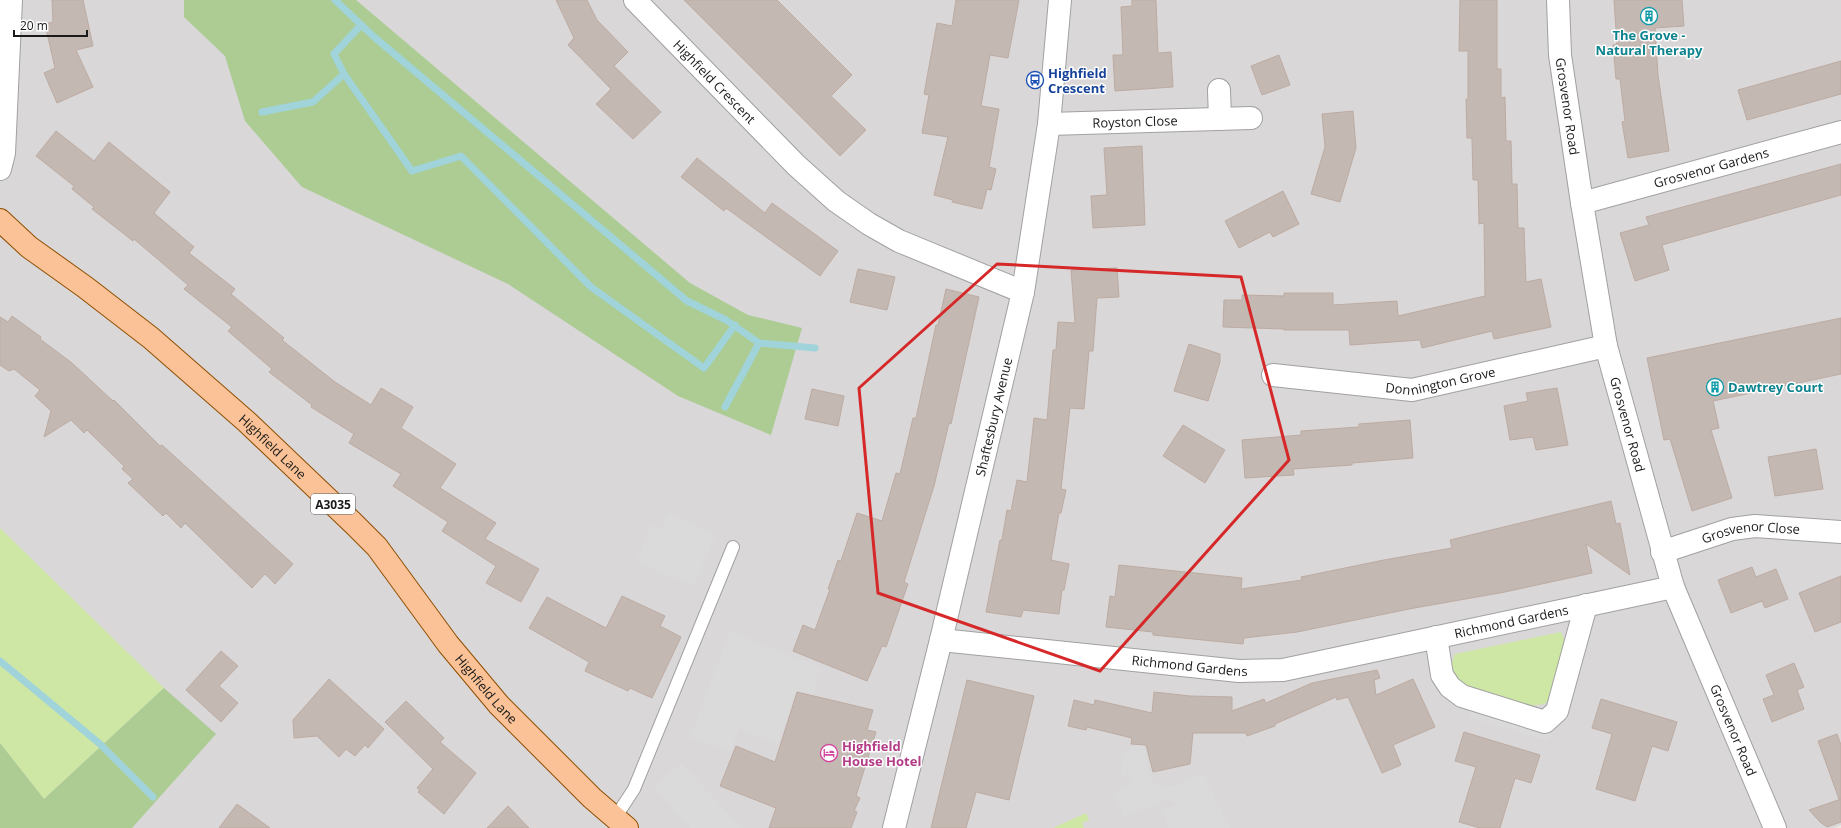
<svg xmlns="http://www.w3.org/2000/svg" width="1841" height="828" font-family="'Open Sans',sans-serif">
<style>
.residential{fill:#d9d7d7}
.grass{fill:#cee7a5}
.forest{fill:#accc94}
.parking{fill:#dadada}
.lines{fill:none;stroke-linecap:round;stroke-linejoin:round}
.stream{stroke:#a0d4da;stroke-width:7}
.building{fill:#c4b8b3;stroke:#bdaba2}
.lane-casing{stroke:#a1a1a1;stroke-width:14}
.street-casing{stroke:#a1a1a1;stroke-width:24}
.primary-casing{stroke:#8f4e02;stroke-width:24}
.lane{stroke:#fff;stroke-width:12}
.street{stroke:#fff;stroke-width:22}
.primary{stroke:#fac296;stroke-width:22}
.marked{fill:none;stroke:#d62828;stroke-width:3;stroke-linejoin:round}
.labels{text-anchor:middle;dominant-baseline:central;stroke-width:3;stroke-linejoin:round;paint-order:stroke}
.shield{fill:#fff;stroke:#5f5f5f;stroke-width:1}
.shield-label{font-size:12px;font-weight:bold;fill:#1a1a1a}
.culture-label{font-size:13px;font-weight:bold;fill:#0d838f;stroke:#fff}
.transit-label{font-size:13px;font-weight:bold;fill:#164399;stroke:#fff;text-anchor:start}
.street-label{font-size:13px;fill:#1a1a1a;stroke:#fff}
.hotel-label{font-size:13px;font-weight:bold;fill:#b23c85;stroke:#fff;text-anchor:start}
</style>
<rect width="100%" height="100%" fill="#ece6e0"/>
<polygon class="residential" points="0,0 1841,0 1841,825 1834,828 0,828"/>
<g class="grass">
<polygon points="0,528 164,688 44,799 0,743"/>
<path d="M1561,632L1566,643L1548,701L1544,704L1529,706L1465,685C1451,678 1449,667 1455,654Z"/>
<polygon points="1086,813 1089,820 1082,823 1084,828 1053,828"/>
</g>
<g class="forest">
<polygon points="184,0 356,0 690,283 748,315 802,328 771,435 678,396 508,284 302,187 245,121 225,56 184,17"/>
<polygon points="164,688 216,734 132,828 0,828 0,743 44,799"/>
</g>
<g class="parking">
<polygon points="668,513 716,534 694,587 636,561 651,525 661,529"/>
<polygon points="730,631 822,668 813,696 797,693 778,744 739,729 731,752 690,737"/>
<polygon points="1472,704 1553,729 1549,741 1469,717"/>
<polygon points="1134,745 1145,745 1148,771 1152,780 1161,787 1170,787 1204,773 1230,828 1169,828 1161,810 1176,805 1172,798 1124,817 1113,792 1132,784 1128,774 1120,777 1125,751"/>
<polygon points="681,763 743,828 690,828 653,787"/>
</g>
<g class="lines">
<g class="stream">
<polyline points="335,0 373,36 687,301 726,320 759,343 815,348"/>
<polyline points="361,25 334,54 344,74 412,171 461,156 591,287 704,368 735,325"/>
<polyline points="262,112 313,102 344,74"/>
<polyline points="725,407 759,343"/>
<polyline points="0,661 100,744 153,797"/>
</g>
</g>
<g class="building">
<polygon points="52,0 83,0 93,46 76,50 93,87 57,103 44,73 55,68 45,24 53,22"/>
<polygon points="556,0 587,0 597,20 628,52 614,66 661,112 633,139 596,104 611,89 568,45 574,38"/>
<polygon points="684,0 777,0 852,75 831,96 866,130 840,156"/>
<polygon points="956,0 1019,0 1008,58 990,55 981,106 999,109 989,167 996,169 991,190 987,189 982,209 952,202 953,200 934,195 948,137 922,133 929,95 924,94 937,23 952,26"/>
<polygon points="1132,0 1156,0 1158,53 1171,52 1173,87 1115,91 1113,55 1123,55 1121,7 1132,6"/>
<polygon points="1460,0 1497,0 1497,69 1501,69 1501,98 1505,97 1506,141 1511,141 1512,184 1517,184 1518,228 1524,228 1526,282 1541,279 1551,327 1494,339 1492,331 1422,348 1420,340 1350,345 1349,330 1284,330 1284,329 1223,327 1224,300 1242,300 1242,295 1284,296 1284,293 1333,293 1333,305 1397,301 1398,316 1485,296 1484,223 1479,224 1478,180 1473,180 1472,138 1467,138 1466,99 1468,99 1468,51 1459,51"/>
<polygon points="1614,0 1682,0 1684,26 1655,28 1658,75 1669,151 1628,158 1622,122 1625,121 1620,79 1616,79 1613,45 1617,44"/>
<polygon points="1279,55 1290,85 1262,95 1251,66"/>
<polygon points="1841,61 1841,94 1747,120 1738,90"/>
<polygon points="1353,111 1356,148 1340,202 1311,194 1325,147 1322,114"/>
<polygon points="56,131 94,161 109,142 170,192 154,213 194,247 189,253 235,289 231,294 284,338 282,340 335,382 371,405 381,388 413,407 401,428 456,464 440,488 496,523 485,539 539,569 521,602 486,583 496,566 442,531 448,522 393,486 401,474 349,443 354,434 311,407 312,405 269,372 272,369 228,331 232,327 184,289 188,285 134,239 133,241 92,209 94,207 72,189 74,186 36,156"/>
<polygon points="1142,146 1145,225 1093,228 1091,196 1107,195 1104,148"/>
<polygon points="697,158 765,213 772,203 838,251 820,276 726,208 724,211 681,177"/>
<polygon points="1841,164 1841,195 1662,245 1669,270 1635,281 1620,233 1649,225 1646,217"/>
<polygon points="1283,191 1299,224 1273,237 1270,232 1239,248 1225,221"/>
<polygon points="1117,268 1119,297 1097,298 1093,351 1089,351 1084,409 1070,408 1061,489 1066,490 1061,513 1059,513 1051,560 1069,564 1064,590 1062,590 1059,614 1023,610 1021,617 986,612 1000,540 1002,540 1007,510 1011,511 1017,480 1027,482 1034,418 1047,420 1053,350 1056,350 1058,322 1075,323 1071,270"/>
<polygon points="858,269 895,277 887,310 850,302"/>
<polygon points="946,289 979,297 951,424 949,423 934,486 904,582 908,584 886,647 882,646 867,681 793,651 803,625 815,630 830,589 828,589 838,560 841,561 857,513 882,521 896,473 900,474 913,418 916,418 936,325 938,325"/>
<polygon points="12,316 41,337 40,339 72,363 113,401 114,400 160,446 162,445 293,564 275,584 265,574 252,588 185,523 181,528 166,513 163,516 128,483 133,479 122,469 124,466 87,430 84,433 71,420 44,437 51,411 35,396 40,390 14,369 9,371 0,365 0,317 8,322"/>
<polygon points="1841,318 1841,374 1713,401 1719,428 1711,430 1732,498 1692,511 1670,439 1664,440 1647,358"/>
<polygon points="1189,344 1220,354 1220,362 1208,401 1174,391"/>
<polygon points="1557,388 1568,445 1536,450 1533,437 1510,440 1504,406 1528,401 1526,393"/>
<polygon points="812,389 844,396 838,426 805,419"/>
<polygon points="1410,420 1413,458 1352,463 1352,465 1293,469 1294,475 1245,478 1242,440 1301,435 1301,431 1359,427 1359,424"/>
<polygon points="1183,425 1225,450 1205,483 1163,456"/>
<polygon points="1816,449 1823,489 1775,496 1768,457"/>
<polygon points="1611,501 1616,524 1620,523 1630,575 1586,544 1592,573 1505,592 1409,609 1297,632 1244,638 1243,644 1153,635 1153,632 1106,627 1110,596 1115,597 1119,565 1242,578 1241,589 1302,580 1301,577 1384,560 1452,548 1450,540"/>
<polygon points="1752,567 1756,577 1776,569 1788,599 1765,608 1762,601 1731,613 1718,580"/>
<polygon points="1841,576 1841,622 1815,632 1799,593"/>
<polygon points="622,596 665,616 660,626 681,637 652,698 630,688 628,691 585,671 589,662 529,628 547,597 606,628"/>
<polygon points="221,651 238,666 219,686 238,703 221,722 186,690"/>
<polygon points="1794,663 1804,687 1797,690 1804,709 1772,722 1763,699 1774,695 1766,675"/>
<polygon points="1377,670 1380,678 1374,680 1376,695 1413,679 1435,727 1393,745 1401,765 1382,773 1348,697 1337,700 1336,697 1275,724 1275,726 1247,736 1246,733 1193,733 1190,764 1153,772 1146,745 1131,744 1132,738 1087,727 1086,730 1068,726 1074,700 1094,705 1095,700 1152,713 1154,692 1190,696 1232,697 1232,711 1264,699 1266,703 1312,683"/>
<polygon points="329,679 384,729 368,748 365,745 355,756 346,749 339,757 317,736 294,738 293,720"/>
<polygon points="967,680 1034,696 1009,800 976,792 966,828 931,828"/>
<polygon points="797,692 873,710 867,730 876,732 856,796 860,798 854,811 857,812 851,828 769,828 776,808 720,786 736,746 775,762"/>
<polygon points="1601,699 1677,722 1668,751 1652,746 1635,801 1596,789 1612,734 1592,728"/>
<polygon points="406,701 444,738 440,742 476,773 444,814 418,792 420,790 417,788 433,769 385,722"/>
<polygon points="1464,732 1540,755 1531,783 1515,778 1500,828 1480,828 1459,822 1476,767 1455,761"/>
<polygon points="1837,734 1841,745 1841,798 1839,799 1818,741"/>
<polygon points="1841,799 1841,822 1827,827 1820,822 1809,810"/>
<polygon points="237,804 270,828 219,828"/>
<polygon points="508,806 529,828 487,828"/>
</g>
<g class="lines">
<g class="lane-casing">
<polyline id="lane" points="615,818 634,789 733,547"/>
</g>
<g class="street-casing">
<g id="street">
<path id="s1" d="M635,0L796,165L836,201L869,224L899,241L1023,292"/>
<path id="s2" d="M1558,0L1560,55L1582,203L1606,346L1673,587L1775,828"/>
<polyline points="1219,90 1220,119"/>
<path id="s3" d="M1049,124L1251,118"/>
<polyline points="0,169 4,153 11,0"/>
<path id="s4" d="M1582,203L1841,132"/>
<path id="s5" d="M1273,375L1412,390L1606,346"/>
<path id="s6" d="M1662,552L1732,529L1755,526L1841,532"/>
<polyline points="1436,637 1442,675 1450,687 1462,696 1545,722 1557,711 1586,605"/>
<path id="s7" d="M941,640L1239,671L1283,670L1673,587"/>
<path id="s8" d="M894,828L941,640L1023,292L1049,124L1060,0"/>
</g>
</g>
<g class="primary-casing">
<g id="primary">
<path id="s9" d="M0,220L29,247L85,287L151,338L247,422L353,523L377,547L448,644L499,705L592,798L627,828"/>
</g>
</g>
<use href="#lane" class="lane"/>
<use href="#street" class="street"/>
<use href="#primary" class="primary"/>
</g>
<path class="marked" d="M997,264L1241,277L1289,460L1100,671L878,593L859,388Z"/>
<defs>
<g id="building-ring" transform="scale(0.9)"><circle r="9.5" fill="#fff" stroke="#0f9aa8" stroke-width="1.5"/><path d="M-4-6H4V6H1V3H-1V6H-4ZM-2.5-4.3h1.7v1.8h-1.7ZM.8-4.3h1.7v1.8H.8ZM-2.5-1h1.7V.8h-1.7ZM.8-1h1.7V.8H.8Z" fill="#0f9aa8"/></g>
<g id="bus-ring" transform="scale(0.9)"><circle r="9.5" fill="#fff" stroke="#1a4fb4" stroke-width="1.5"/><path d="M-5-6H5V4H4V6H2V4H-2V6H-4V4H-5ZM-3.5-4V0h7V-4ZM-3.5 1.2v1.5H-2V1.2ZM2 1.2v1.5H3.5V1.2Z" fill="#1a4fb4"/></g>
<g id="hotel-ring" transform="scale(0.9)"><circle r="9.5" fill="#fff" stroke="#d1479c" stroke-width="1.5"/><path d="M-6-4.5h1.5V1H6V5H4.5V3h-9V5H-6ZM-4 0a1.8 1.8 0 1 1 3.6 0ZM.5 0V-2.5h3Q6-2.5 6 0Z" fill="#d1479c"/></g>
</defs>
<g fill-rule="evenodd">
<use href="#building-ring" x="1649" y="16"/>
<use href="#bus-ring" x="1035" y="80"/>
<use href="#building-ring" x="1715" y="387"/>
<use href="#hotel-ring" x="829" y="753"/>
</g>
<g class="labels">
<rect class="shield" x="311" y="494" width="44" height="20" rx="3"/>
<g class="shield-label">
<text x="333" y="504">A3035</text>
</g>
<g class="culture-label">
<text x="1649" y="35">The Grove -<tspan x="1649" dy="15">Natural Therapy</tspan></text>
<text x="1728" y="387" text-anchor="start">Dawtrey Court</text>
</g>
<g class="transit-label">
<text x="1048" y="73">Highfield<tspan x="1048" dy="15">Crescent</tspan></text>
</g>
<g class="street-label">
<text stroke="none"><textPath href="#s1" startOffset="114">Highfield Crescent</textPath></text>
<text stroke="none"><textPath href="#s2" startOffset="107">Grosvenor Road</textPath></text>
<text stroke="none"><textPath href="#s3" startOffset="86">Royston Close</textPath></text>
<text stroke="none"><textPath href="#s4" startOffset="134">Grosvenor Gardens</textPath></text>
<text stroke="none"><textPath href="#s5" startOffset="169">Donnington Grove</textPath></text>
<text stroke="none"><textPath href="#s8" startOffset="423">Shaftesbury Avenue</textPath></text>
<text stroke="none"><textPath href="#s2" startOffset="431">Grosvenor Road</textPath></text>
<text stroke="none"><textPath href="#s9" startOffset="355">Highfield Lane</textPath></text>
<text stroke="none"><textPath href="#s6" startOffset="92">Grosvenor Close</textPath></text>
<text stroke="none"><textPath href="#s7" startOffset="577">Richmond Gardens</textPath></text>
<text stroke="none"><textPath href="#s7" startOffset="250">Richmond Gardens</textPath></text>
<text stroke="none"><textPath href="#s9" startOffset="679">Highfield Lane</textPath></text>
<text stroke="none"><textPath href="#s2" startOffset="755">Grosvenor Road</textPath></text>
</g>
<g class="hotel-label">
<text x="842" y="746">Highfield<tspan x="842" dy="15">House Hotel</tspan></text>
</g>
</g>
<path d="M14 30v6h73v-6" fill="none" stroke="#1a1a1a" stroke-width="2"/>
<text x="20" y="30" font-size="12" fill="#1a1a1a" stroke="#ffffff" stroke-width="3" paint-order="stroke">20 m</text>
</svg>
